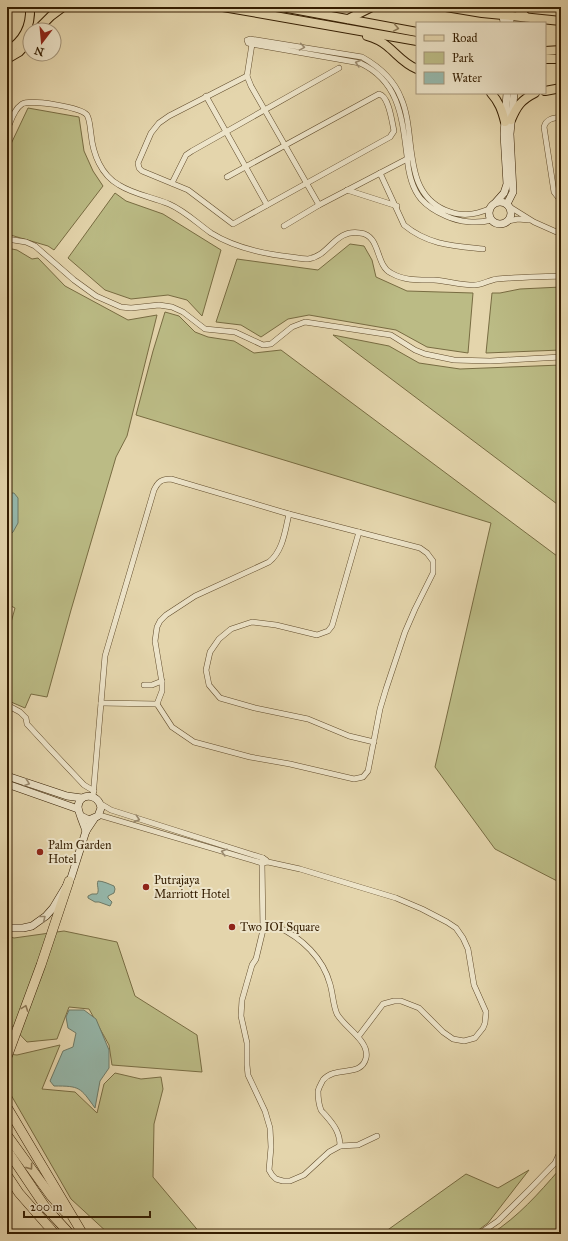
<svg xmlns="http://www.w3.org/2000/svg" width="568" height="1241" font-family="'IM FELL Great Primer',serif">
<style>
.green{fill:#bbbb85;stroke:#786c42}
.water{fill:#95b8ac;stroke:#6e7a67}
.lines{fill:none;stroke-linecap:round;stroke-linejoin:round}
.street-casing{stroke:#604b2b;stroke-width:6}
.secondary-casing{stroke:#341d00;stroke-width:8}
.primary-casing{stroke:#341d00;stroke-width:10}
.highway-casing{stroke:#341d00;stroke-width:10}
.street{stroke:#ede4c9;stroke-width:5}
.secondary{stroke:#ede4c9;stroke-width:7}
.primary{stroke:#e4d5ac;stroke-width:8}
.highway{stroke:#e4d5ac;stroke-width:9}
.oneway{stroke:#8c7956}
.oneway2{stroke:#9a8a6f}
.poi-dot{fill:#8f2418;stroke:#ede4c9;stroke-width:1.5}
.labels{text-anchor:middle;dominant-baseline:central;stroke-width:4;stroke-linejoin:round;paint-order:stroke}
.poi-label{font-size:12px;fill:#341d00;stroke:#ede4c9;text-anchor:start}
</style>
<rect width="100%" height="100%" fill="#e4d5ac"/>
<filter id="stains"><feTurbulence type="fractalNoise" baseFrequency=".005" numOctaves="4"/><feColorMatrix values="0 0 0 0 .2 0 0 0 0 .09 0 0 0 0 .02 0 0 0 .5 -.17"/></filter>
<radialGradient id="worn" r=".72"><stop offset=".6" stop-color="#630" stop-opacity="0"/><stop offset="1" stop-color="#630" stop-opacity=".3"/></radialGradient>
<g class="green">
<polygon points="28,108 79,117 84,151 93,171 103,186 54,250 48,246 7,234 7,149 10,146"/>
<polygon points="115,193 126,201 163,214 221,250 202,316 187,300 168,295 131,299 105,290 68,258"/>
<polygon points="350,244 364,246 372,260 376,277 407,291 473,293 468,353 427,347 396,330 309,315 288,319 261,337 241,325 216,322 237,259 318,270"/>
<polygon points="7,248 17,250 32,259 38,258 65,286 128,320 157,315 127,436 116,457 71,610 47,697 31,694 25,708 11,702 7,699 7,637 15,608 7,604"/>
<polygon points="561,287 561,350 486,353 492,293 500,293 520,289"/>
<polygon points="165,312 179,316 195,332 208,337 234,341 254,353 281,350 561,559 561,883 495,849 435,767 491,523 136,415 153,351"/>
<polygon points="333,335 389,346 419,363 460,369 561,365 561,507"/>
<polygon points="64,931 117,942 135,996 197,1035 202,1072 112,1065 109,1045 89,1009 69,1007 57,1039 27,1042 7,1021 7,936 14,938"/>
<polygon points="60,1045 42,1089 75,1092 97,1113 104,1084 115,1073 141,1079 161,1077 163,1089 154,1124 153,1177 201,1234 109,1234 71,1199 7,1088 7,1054 17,1055"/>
<polygon points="529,1170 488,1223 473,1234 382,1234 466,1174 498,1188"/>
<path d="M559,1170L561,1171V1234H491C518,1217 539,1193 559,1170Z"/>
</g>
<g class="water">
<polygon points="11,493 14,493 18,498 18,523 13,532 7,538 7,494"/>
<path d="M98,881C103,881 109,884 114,886L115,889L114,893L108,896V898L112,902L110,906L99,902H95L88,898V896L92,894H97C100,890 96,885 98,881Z"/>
<path d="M69,1010H84L96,1019L109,1050V1068L100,1081L95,1108C80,1087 80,1086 54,1086L50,1081L63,1051L73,1047L76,1033L68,1028L66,1017Z"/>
</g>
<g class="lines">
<g class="street-casing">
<g id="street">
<polyline points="252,44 247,76 251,86 319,205"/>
<polyline points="206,96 267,205"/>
<path d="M561,117C553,118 546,119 544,127L554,192L561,201"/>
<path d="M7,130C11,122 13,110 22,104C30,99 81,107 87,115C90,120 90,128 91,134C93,154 101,175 119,185C135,195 153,197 169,204C185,211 197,223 211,233C235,248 264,254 291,257C297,258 303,259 308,259C330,256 334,229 360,233C381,235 375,265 391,273C405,281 419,280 434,280C447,281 461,285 474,285C482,285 489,280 497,279C518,277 540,277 561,276"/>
<path d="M380,173L404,225C428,245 454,246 483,249"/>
<path d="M227,177L379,94C389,96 392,122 394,131L390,137L233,224L188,190L142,171L139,168L138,163L151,133L159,123L169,116L247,76"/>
<polyline points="172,183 186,155 192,151 339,68"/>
<polyline points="347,190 397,206"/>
<polyline points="510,207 534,222 561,234"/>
<path d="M489,209C474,215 461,217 445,210C401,191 417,134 401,98C394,80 378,66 362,57L250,39L247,40L248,43L252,44L360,63C399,81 402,117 407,156C408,170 411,187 421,199C428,207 437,212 446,216C459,222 477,224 491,220"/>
<polyline points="508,221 518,219 529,220"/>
<polyline points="284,226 319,205 409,158"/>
<polyline points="7,239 26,242 35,246 74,280 96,296 121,307 131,308 159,305 172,307 183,312 205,329 235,332 263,345 271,344 292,327 305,322 391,335 415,350 425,354 454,360 490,361 561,357"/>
<polyline points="359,532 332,626 328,631 317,635 276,625 252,622 231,629 219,639 210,652 206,670 209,685 220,698 255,708 308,719 349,736 374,742"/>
<polyline points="144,685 152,685 162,681"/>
<polyline points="101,703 157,704"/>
<path d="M157,704L162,691V683L155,641L157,627L160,621L166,615L195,596L269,562C283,551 285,531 289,514"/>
<polyline points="7,705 20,712 26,718 27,724 51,750 84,785 94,791"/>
<path d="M93,797L105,656L154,490C158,482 161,479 171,479L289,514L420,548L427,553L433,561V573L415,609L405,632L386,689L380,709L368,771L363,777L354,779L290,764L250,757L194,742L172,727L157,704"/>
<polyline points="101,804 111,810 263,858 266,860"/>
<polyline points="99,815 262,863 268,862 300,869 396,898 422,909 447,922 456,928 463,938 468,949 474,985 486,1012 485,1023 483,1028 475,1038 464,1041 453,1039 443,1032 419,1008 401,1001 394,1001 383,1004 358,1037"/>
<polyline points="263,858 262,863 263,930 256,959 252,965 242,1000 241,1016 247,1043 247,1065 248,1075 265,1111 270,1128 271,1147 269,1170 272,1175 276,1179 283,1181 290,1181 304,1175 329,1152 340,1146 358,1145 377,1136"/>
<path d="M278,927C302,938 323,958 330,984C333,994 333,1005 337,1014C345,1028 370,1041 366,1058C361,1078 336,1065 323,1080C321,1084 319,1087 318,1091C318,1097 319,1105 321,1110C322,1112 325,1114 327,1117C335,1126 340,1134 340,1146"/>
<polyline points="479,1234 498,1221 530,1189 555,1163 561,1150"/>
</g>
</g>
<g class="secondary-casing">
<g id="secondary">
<polyline points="502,7 504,23"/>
<polyline points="509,7 510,22"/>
<circle cx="500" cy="213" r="11"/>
<polyline points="496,202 504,193 507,184 504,134 507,93"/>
<polyline points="507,204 513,192 510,134 514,93"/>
<polyline points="7,776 67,796 82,798"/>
<polyline points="7,784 78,809"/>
<path d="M81,816L89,820L98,816L101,808C99,793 79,792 78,807C78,811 84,825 86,831"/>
<polyline points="7,928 23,928 32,926 46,916 53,908 71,878 86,831 94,819"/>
</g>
</g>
<g class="primary-casing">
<g id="primary">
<polyline points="223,7 417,41"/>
<polyline points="282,7 417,32"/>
<polyline points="446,7 482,13 561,21"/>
<polyline points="516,7 526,17"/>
<polyline points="348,19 372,7"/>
<polyline points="37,30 51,16 63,7"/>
<path d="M367,36C374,38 381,41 387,46C397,54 404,64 417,69"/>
<path d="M7,51C24,41 31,26 30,7"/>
<polyline points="545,51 561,50"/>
<polyline points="7,59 19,52 30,40"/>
<polyline points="545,59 561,59"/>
<polyline points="545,91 561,88"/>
<path d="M491,93C499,102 502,110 505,122"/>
<path d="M511,120C517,106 521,100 535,93"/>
</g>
</g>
<g class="highway-casing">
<g id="highway">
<polyline points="7,1057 41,965 69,881"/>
<polyline points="7,1107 81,1231"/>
<polyline points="7,1135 51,1196 65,1212"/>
<polyline points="7,1150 46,1208 70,1234"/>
<polyline points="7,1175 19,1193 55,1234"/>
</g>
</g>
<use href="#street" class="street"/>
<use href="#secondary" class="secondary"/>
<use href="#primary" class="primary"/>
<use href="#highway" class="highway"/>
</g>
<defs><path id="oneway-chevron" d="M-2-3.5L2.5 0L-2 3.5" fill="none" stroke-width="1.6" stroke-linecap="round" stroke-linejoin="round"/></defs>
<g class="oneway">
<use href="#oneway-chevron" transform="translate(396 28) rotate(10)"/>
<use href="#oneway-chevron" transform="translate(25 1008) rotate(-70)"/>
<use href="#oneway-chevron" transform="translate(30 1167) rotate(54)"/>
</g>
<g class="oneway2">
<use href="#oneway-chevron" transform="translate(302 47) rotate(9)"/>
<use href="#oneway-chevron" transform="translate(358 63) rotate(-164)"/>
<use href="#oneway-chevron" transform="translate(27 783) rotate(19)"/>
<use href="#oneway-chevron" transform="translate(137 819) rotate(18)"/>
<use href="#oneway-chevron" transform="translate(224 852) rotate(-164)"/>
<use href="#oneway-chevron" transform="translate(43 918) rotate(-39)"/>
</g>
<g class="poi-dot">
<circle cx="40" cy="852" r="4"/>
<circle cx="146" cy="887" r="4"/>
<circle cx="232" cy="927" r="4"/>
</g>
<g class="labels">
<g class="poi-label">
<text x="48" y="845">Palm Garden<tspan x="48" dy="14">Hotel</tspan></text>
<text x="154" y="880">Putrajaya<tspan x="154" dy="14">Marriott Hotel</tspan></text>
<text x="240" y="927">Two IOI Square</text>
</g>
</g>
<rect width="568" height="1241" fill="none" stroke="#e4d5ac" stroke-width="24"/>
<rect x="8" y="8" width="552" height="1225" fill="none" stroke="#341d00" stroke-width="2"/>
<rect x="12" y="12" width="544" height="1217" fill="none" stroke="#341d00"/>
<rect x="416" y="22" width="130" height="72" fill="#ede4c9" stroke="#a39479"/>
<rect x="424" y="35" width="20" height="6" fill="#e4d5ac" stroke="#a39479"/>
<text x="452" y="42" font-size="12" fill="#341d00">Road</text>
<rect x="424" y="52" width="20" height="12" fill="#bbbb85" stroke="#a39479"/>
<text x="452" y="62" font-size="12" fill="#341d00">Park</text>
<rect x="424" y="72" width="20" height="12" fill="#95b8ac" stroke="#a39479"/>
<text x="452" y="82" font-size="12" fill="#341d00">Water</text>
<g transform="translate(42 42) rotate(196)"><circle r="19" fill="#ede4c9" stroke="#a39479"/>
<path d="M0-3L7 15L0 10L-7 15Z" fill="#8f2418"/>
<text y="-6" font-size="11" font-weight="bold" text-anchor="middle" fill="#341d00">N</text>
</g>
<path d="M24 1211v6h126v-6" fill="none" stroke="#341d00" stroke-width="2"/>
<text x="30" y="1211" font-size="12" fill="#341d00" stroke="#ede4c9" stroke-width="3" paint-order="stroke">200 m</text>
<rect width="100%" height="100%" filter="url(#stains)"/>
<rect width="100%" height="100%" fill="url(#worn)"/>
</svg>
